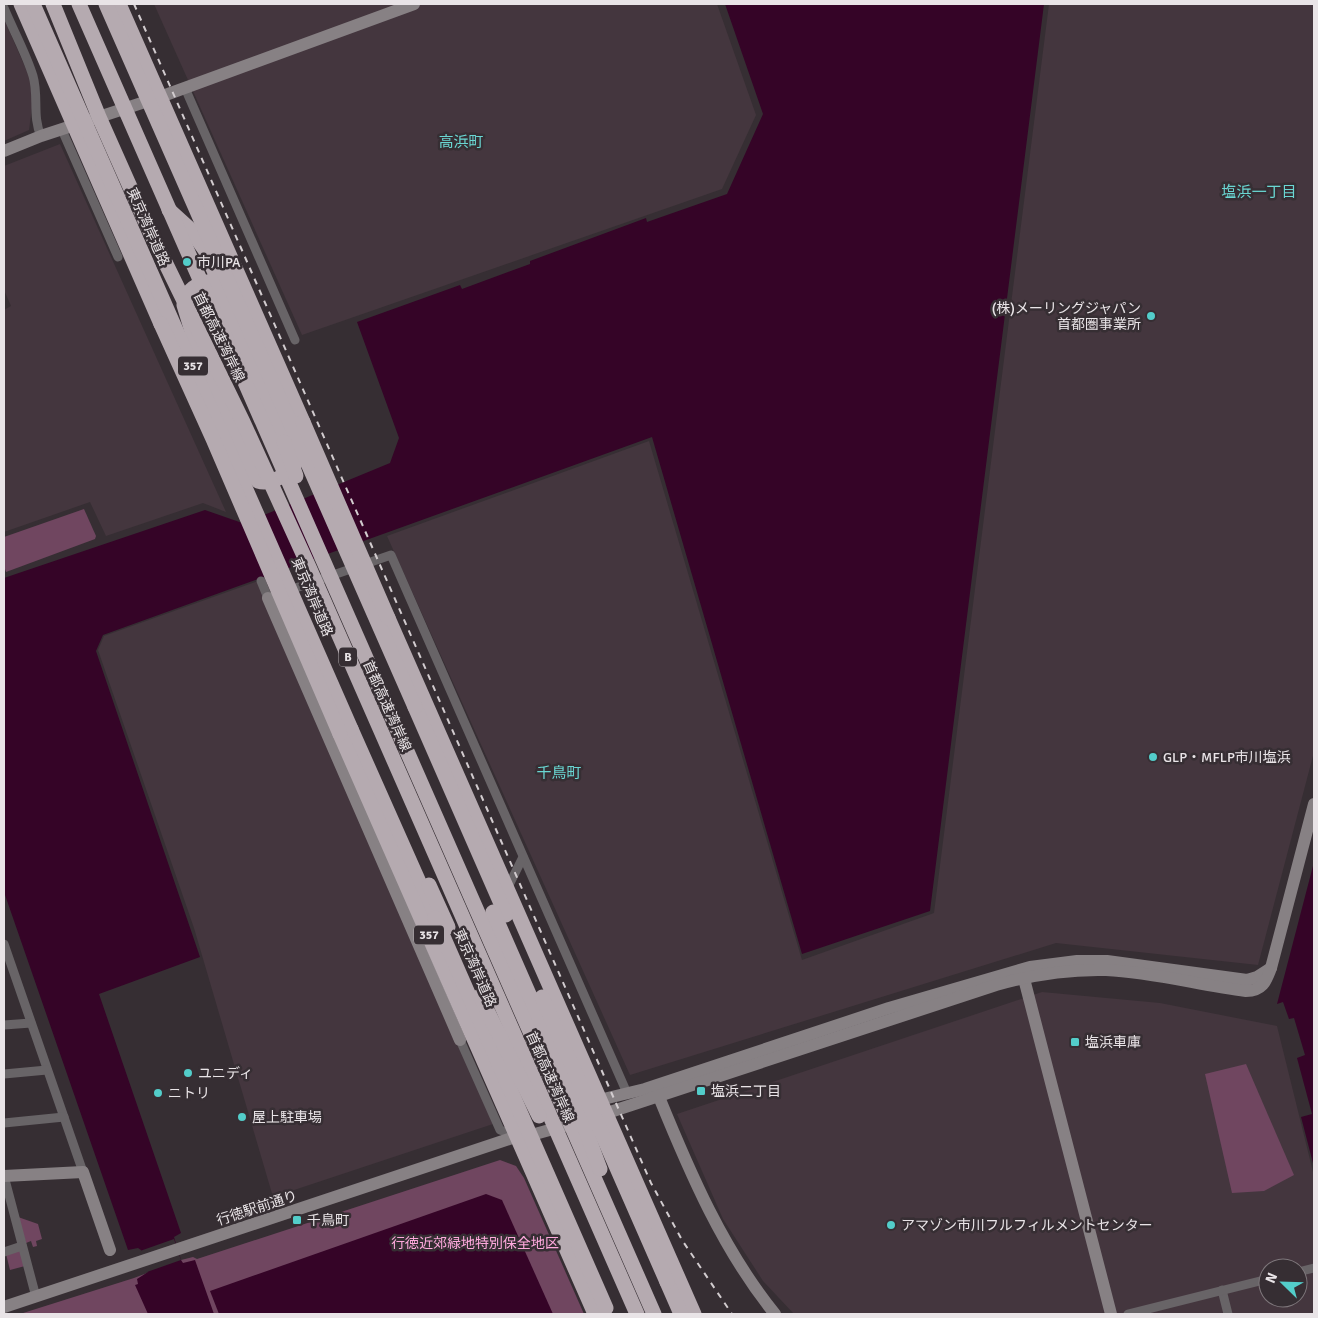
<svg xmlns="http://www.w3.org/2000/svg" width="1318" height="1318" font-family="Signika,'Noto Sans JP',sans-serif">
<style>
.built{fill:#44363e;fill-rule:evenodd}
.green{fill:#704660}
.water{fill:#350427}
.pier{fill:#362e33}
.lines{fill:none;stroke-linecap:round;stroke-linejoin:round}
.street{stroke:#686467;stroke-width:9}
.secondary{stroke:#878184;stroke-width:12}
.highway{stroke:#b5aab0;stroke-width:15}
.rail{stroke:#d2cccf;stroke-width:2;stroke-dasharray:6 6;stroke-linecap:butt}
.highway-bridge{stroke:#b5aab0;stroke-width:15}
.poi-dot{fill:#53cdca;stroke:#362e33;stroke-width:2}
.labels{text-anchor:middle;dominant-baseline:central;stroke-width:5;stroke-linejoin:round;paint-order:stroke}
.shield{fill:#362e33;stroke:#b3adb1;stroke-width:1}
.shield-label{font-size:12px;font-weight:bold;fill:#e9e4e7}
.street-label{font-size:14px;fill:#e9e4e7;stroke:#362e33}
.poi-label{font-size:14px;fill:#e9e4e7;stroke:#362e33;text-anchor:start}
.park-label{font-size:14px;fill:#fea9dd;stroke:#362e33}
.neighbourhood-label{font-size:15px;fill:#6ad7d3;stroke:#362e33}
</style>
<rect width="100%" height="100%" fill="#362e33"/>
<g class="built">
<polygon points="154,4 717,4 756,115 722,189 302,335"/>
<polygon points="1049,4 1314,4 1314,752 1258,965 1056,943 630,1075 387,536 649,441 802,960 934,913"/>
<polygon points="4,19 29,76 33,100 29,130 4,141"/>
<polygon points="60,144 226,512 203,503 106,536 90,502 4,532 4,310 11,306 4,290 4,166"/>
<polygon points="258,581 493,1124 273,1197 194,928 98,650 104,636"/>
<path d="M1042,992L1160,1003L1277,1026L1314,1176V1314H794L763,1281L723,1219L677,1114ZM1268,1268H1298V1298H1268Z"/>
</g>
<g class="green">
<polygon points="84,509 96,536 95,539 6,572 4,566 4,537"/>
<polygon points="1246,1064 1294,1175 1264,1191 1232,1193 1205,1074"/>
<polygon points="500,1160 516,1166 524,1178 584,1314 20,1314 134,1278 181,1260 193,1257 197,1259"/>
<polygon points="18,1217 38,1224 42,1239 36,1241 37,1246 33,1247 31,1241 26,1243"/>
<polygon points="20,1250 25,1266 10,1270 6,1254"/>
</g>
<g class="water">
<polygon points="725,4 1044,4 930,911 802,954 652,437 103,635 96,651 200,957 99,994 181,1233 174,1237 181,1260 183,1263 195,1260 214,1314 148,1314 135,1285 138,1284 137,1279 148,1272 141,1250 138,1248 128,1250 4,892 4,578 205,510 248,525 264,515 390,463 399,438 357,322 460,285 462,289 530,264 530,261 646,218 647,222 727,194 763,114"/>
<polygon points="1314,862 1314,1167 1301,1117 1312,1114 1297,1058 1305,1055 1294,1018 1289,1019 1283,1002 1277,1004"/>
<polygon points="486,1194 502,1200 553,1314 219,1314 210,1291"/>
</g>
<polygon class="pier" points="174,1239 181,1260 147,1272 140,1251"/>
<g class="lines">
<g class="street">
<path d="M4,8C13,30 26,53 33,76C39,97 32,116 41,136"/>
<polyline points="185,88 295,340"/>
<polyline points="62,130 118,257"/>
<polyline points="261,581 268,598 272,596"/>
<polyline points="287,591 391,555 627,1093"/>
<polyline points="507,889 523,857"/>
<polyline points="4,944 83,1172"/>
<polyline points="4,1025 31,1023"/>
<polyline points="460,1040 500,1130 518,1136"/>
<polyline points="4,1074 47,1070"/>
<polyline points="4,1123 64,1117"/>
<polyline points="4,1176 36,1297"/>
<polyline points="4,1252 22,1246"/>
<polyline points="1298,1272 1314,1268"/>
<polyline points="1222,1290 1228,1314"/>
<polyline points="1128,1314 1268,1279"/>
</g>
<g class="secondary">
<polyline points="4,151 41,136 160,97 414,4"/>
<polyline points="268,598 460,1040"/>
<polyline points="1022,971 1111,1314"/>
<path d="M659,1097C690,1173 723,1250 775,1314"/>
<polyline points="591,1102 645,1089 889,1008 1030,967 1077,961 1107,961 1247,980 1257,977 1271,968"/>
<path d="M598,1116L996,985C1031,975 1068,969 1106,970C1153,972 1199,985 1246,991C1262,991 1266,982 1271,968L1314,804"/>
<polyline points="4,1176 83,1172 110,1250"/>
<polyline points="4,1307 518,1136 535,1134 564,1126"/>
</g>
<g class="highway">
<polyline points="21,4 161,324"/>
<polyline points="119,4 303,422"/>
<path d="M169,210L191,230L205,250L295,455L296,461C293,473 271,485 258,481L249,467L198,351L184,305C186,292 194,285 207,282L216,288L284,442"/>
<polyline points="388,618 694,1314"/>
<polyline points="415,707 506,915"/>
<polyline points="351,729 435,918"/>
<polyline points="340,734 595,1314"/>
<polyline points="667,1282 681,1314"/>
</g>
<polyline class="rail" points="134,4 651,1183 682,1240 732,1314"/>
<g class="highway-bridge">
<polyline points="33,4 351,729"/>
<polyline points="53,4 99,117 147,225 243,422 309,567 637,1314"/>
<polyline points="79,4 654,1314"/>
<polyline points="106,4 415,707"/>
<polyline points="161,324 213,439 340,734"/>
<polyline points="303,422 388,618"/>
<polyline points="284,442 296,476"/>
<polyline points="429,885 448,927"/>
<polyline points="493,912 571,1090 600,1169"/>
<polyline points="435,918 606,1308"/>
<polyline points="480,996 539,1116"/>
<polyline points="542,997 667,1282"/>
</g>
</g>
<g class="poi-dot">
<circle cx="187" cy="262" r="5"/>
<circle cx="1151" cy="316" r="5"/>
<circle cx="1153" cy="757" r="5"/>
<rect x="1070" y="1037" width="10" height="10" rx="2.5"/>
<circle cx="188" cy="1073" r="5"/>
<rect x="696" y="1086" width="10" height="10" rx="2.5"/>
<circle cx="158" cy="1093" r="5"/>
<circle cx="242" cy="1117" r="5"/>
<rect x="292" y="1215" width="10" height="10" rx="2.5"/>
<circle cx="891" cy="1225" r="5"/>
</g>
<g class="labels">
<g class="shield">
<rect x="178" y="356.5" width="30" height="19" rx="4"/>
<rect x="339" y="647.5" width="18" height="19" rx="4"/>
<rect x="414" y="925.5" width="30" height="19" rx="4"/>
</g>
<g class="shield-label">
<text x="193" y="366">357</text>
<text x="348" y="657">B</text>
<text x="429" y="935">357</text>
</g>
<g class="street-label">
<text transform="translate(148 227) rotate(66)">東京湾岸道路</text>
<text transform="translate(219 337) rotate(64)">首都高速湾岸線</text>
<text transform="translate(312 597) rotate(67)">東京湾岸道路</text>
<text transform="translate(387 706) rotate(66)">首都高速湾岸線</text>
<text transform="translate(475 968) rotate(66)">東京湾岸道路</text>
<text transform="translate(550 1077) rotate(66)">首都高速湾岸線</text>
<text transform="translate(257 1208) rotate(-18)">行徳駅前通り</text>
</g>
<g class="poi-label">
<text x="197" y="262">市川PA</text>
<text x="1141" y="308" text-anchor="end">(株)メーリングジャパン<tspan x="1141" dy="16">首都圏事業所</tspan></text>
<text x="1163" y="757">GLP・MFLP市川塩浜</text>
<text x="1085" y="1042">塩浜車庫</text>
<text x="198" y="1073">ユニディ</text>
<text x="711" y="1091">塩浜二丁目</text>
<text x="168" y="1093">ニトリ</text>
<text x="252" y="1117">屋上駐車場</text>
<text x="307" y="1220">千鳥町</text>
<text x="901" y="1225">アマゾン市川フルフィルメントセンター</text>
</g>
<g class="park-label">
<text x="475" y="1243">行徳近郊緑地特別保全地区</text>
</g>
<g class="neighbourhood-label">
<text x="461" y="142">高浜町</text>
<text x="1259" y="192">塩浜一丁目</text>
<text x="559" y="773">千鳥町</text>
</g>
</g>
<rect width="1318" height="1318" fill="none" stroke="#e9e4e7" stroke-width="10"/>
<g transform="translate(1283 1283) rotate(293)"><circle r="24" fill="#362e33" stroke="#7e777b"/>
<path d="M0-4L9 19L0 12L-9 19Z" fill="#53cdca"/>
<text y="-8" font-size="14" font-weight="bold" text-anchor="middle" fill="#e9e4e7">N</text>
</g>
</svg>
